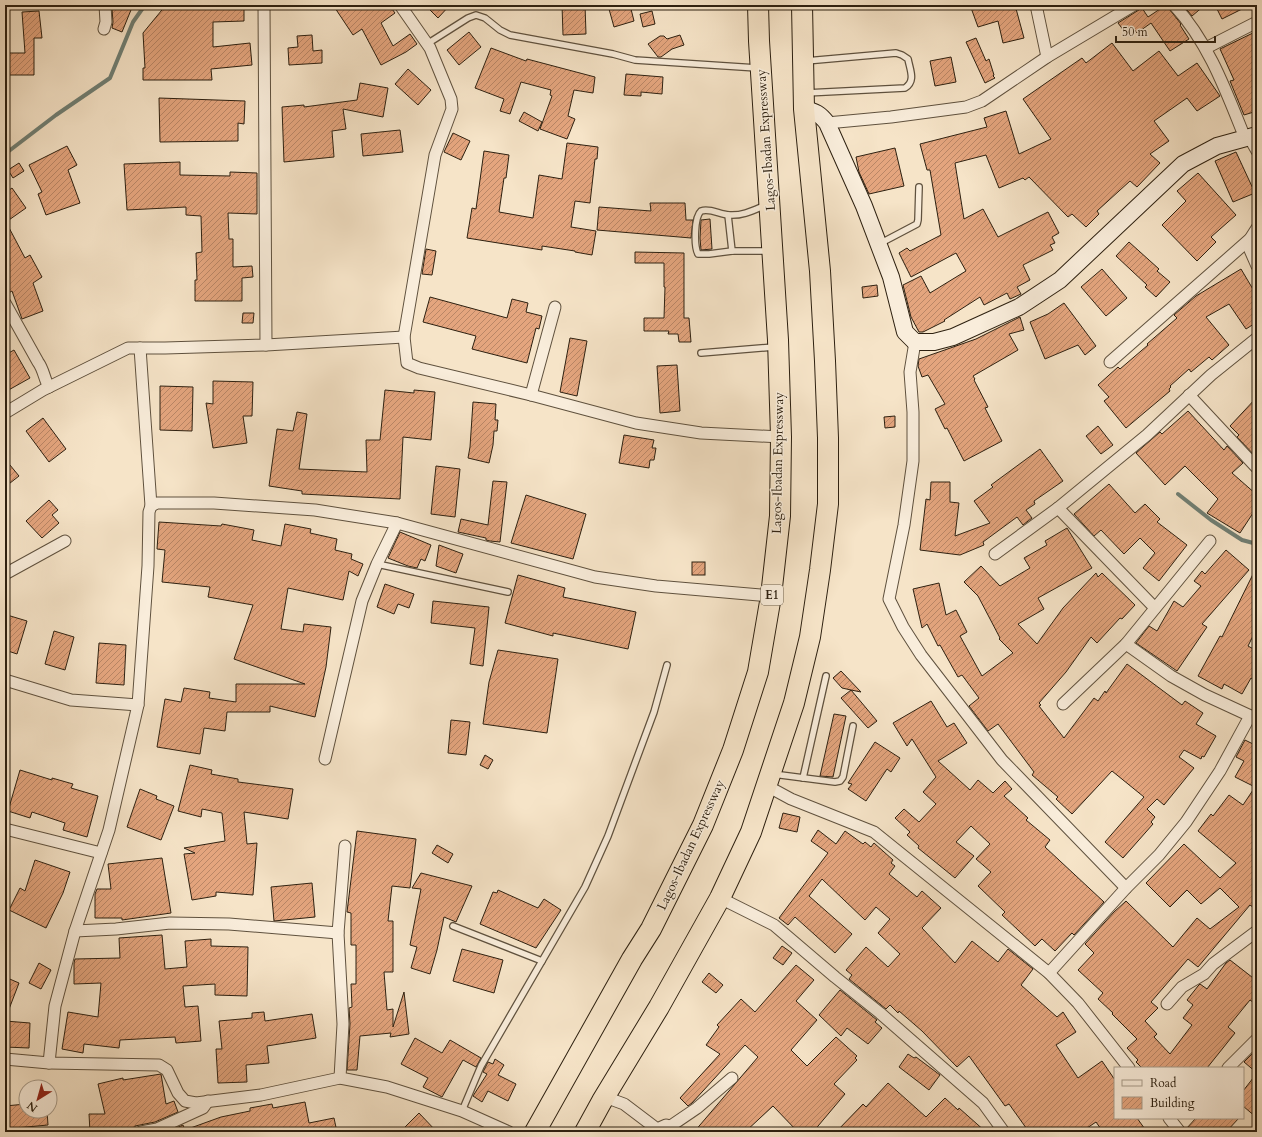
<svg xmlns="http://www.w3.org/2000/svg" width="1262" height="1137" font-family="Cardo,serif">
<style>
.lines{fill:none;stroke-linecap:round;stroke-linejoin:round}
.stream{stroke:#707f74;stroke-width:4}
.building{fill:url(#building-hatch);stroke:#2d2010}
.service-casing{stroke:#5f513e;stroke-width:8}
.minor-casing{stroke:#5f513e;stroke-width:13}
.secondary-casing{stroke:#2d2010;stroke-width:18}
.motorway-casing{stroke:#2d2010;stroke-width:22}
.service{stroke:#f9eddb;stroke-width:5.5}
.minor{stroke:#f9eddb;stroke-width:11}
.secondary{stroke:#f9eddb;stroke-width:16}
.motorway{stroke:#f6e4c8;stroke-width:20}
.labels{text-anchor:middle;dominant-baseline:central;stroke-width:3;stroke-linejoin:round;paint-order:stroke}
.shield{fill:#f9eddb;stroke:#6a5e4d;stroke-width:1}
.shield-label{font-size:12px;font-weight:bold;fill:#2d2010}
.street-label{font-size:13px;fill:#2d2010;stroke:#f9eddb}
</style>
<defs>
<pattern id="building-hatch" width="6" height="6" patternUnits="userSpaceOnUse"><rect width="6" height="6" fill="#e4a57e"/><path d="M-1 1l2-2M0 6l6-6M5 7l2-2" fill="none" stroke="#b98666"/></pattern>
</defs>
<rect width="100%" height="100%" fill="#f6e4c8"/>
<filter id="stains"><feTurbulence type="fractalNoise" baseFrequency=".005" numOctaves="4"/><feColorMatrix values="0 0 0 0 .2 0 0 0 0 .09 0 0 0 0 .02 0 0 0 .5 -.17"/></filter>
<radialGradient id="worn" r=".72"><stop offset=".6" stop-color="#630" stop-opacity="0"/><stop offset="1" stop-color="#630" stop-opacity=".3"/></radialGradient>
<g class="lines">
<g class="stream">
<polyline points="5,154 56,115 110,78 133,22 145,5"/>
<polyline points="1178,494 1211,520 1242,540 1257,544"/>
</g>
</g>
<g class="building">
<polygon points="114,5 133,5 122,32 112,28 113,22 112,9"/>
<polygon points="166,5 244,5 244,21 213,22 213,47 250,43 252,65 211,69 212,80 143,80 143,68 145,68 143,33"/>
<polygon points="333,5 389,5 395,13 381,23 393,46 410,34 417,44 406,52 381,65 362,29 353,35"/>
<polygon points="425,5 450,5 438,18"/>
<polygon points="562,5 585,5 586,34 563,35"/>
<polygon points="622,5 630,5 634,21 614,27 609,9"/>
<polygon points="970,5 1015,5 1024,38 1003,43 998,21 978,27"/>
<polygon points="1166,5 1181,24 1180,25 1189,39 1170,51 1151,23 1137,33 1132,26 1124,31 1118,23 1142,8 1148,17"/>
<polygon points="1183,5 1205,5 1192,16"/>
<polygon points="1215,5 1250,5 1222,19"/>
<polygon points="39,11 42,38 34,38 34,75 5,75 5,53 25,53 22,12"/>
<polygon points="652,11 655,24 643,27 640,14"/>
<polygon points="1257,31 1257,111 1244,115 1230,81 1234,80 1220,49"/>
<polygon points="469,32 481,47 459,65 447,50"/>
<polygon points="312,35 313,51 322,50 322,63 289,65 288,48 298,47 297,36"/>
<polygon points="680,35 684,45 672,49 661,57 658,57 648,44 660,36 664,36 667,39"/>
<polygon points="976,38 986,61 989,59 994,75 993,76 995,78 985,83 966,42"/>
<polygon points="1112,43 1133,71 1159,51 1178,76 1197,63 1220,96 1197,111 1187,98 1154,121 1169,141 1150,154 1160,163 1137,187 1130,181 1097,211 1099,214 1086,227 1072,214 1068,217 1029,177 1025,180 1023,178 999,188 986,155 955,163 964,219 983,209 998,237 1048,212 1059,233 1052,237 1055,243 1050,245 1053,250 1023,265 1030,280 1017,287 1021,294 1010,299 1007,293 984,305 980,297 944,320 945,321 923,332 919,332 911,317 903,285 921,276 930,293 966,271 956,253 911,277 899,253 907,248 910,251 941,235 930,170 927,170 920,144 987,127 984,118 1006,111 1019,154 1051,139 1023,99 1082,58 1086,63"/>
<polygon points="491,48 526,61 527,59 595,77 593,93 574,90 568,116 575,119 567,139 540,129 552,96 550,95 551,90 521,82 510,114 500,111 504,99 475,88"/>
<polygon points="951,57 956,82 935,86 930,61"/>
<polygon points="408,69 431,90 418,105 395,84"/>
<polygon points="626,74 663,77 662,94 641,92 641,96 624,95"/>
<polygon points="360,83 388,88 383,117 343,109 346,129 332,131 334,157 284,162 282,107 304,105 304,107 357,100"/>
<polygon points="159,98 245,101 244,124 238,123 238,141 160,142"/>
<polygon points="524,112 542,122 538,131 519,121"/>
<polygon points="400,130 403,152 363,156 361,134"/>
<polygon points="453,133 470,141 461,160 444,152"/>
<polygon points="567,143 598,147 597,159 595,159 590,203 575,201 571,227 596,231 592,255 575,252 575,251 542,246 542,250 467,238 472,208 476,209 484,151 509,155 506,178 504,178 499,212 533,218 539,175 562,179"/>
<polygon points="67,146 77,165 68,170 80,203 46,215 38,194 42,192 29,165"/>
<polygon points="895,148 904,186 869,194 859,172 856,157"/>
<polygon points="1236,152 1255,193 1233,202 1215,161"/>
<polygon points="180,162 180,175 230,176 230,172 257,173 257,214 228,213 229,239 233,239 233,267 252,266 253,277 242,278 242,301 195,301 195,280 197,280 196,253 202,252 201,216 186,215 186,207 127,210 124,164"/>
<polygon points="19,163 24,171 13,178 8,170"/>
<polygon points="1198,173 1236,215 1211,237 1216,242 1197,261 1162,225 1186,201 1177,191"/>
<polygon points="12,188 26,208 6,222 25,258 30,255 42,277 33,283 43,311 22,319 12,291 5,295 5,193"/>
<polygon points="650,203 685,203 686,220 693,220 691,238 597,230 599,207 651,211"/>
<polygon points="710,219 712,249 701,250 700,238 701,220"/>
<polygon points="1129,242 1159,269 1157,271 1170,282 1156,297 1145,287 1147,285 1116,256"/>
<polygon points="426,249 436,251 432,275 422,274"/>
<polygon points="635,252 684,253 684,318 689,318 691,342 679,342 678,334 668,334 669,331 644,331 644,318 664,318 665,287 664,287 664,263 635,263"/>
<polygon points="1102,269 1127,298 1106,316 1081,287"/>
<polygon points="1241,269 1257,296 1257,322 1246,329 1229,304 1206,317 1229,345 1212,360 1209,357 1191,372 1189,369 1170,386 1171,387 1169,389 1170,391 1126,428 1104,401 1109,397 1098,385 1118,367 1120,369 1148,345 1147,344 1177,318 1174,315 1196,296"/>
<polygon points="877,285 878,296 863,298 862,287"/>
<polygon points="430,297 507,318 512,299 528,303 526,312 542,316 539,329 536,328 527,363 472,349 476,336 423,322"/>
<polygon points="1064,303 1096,346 1085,355 1078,345 1045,359 1030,322 1048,314"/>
<polygon points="243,313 254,313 253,323 242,323"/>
<polygon points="1020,317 1024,330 1009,334 1018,350 973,376 975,379 974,380 988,407 985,408 1002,441 964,461 947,428 945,429 935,409 945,404 928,375 922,377 918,366 919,359 976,339"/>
<polygon points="570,338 587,341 577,396 560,392"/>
<polygon points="14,350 30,378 5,392 5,355"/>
<polygon points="677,365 680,411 660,413 657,366"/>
<polygon points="213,381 253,382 252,416 243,416 247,443 213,448 206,403 213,404"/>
<polygon points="160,386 193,387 192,431 160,430"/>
<polygon points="385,390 414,393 414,390 435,392 431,440 403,437 400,499 302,494 302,491 269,486 277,429 293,431 297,412 307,414 299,469 367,472 366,440 380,440"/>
<polygon points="1257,397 1257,458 1237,437 1239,435 1230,426"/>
<polygon points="473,402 496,404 495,420 498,420 497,431 494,431 493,445 489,463 468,458 470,447"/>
<polygon points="1188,411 1224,450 1227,446 1243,463 1232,473 1257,495 1257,517 1253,513 1240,533 1207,513 1218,499 1185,466 1165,485 1136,453 1160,432 1162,434"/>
<polygon points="895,416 895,427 885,428 884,417"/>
<polygon points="43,418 66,449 49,462 26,431"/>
<polygon points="1098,426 1113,445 1101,454 1086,436"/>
<polygon points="624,435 654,440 652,448 656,448 654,460 650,460 649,468 619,463"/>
<polygon points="1040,449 1063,481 1034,501 1035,504 1026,510 1032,518 1023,525 1017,517 983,542 984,545 960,555 920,550 926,499 930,500 931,482 950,482 950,502 959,503 955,536 990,523 974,501 993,487 991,485"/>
<polygon points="5,459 19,476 5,487"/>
<polygon points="436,466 460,469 455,517 431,514"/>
<polygon points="493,481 507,482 500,542 490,541 486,540 486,538 458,532 461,519 488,525"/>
<polygon points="1109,484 1135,513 1145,504 1160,519 1157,522 1187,545 1159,581 1143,568 1155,553 1140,538 1124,554 1101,530 1094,536 1074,514"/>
<polygon points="526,495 586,514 573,559 511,543"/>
<polygon points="49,500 58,510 52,515 59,523 42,538 26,521"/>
<polygon points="159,522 221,526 222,524 254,530 252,540 281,546 285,524 311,529 310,533 337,539 335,550 352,554 351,559 363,564 358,576 349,571 343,600 288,588 281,629 303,632 304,624 331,627 326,667 315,717 270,706 270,712 227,712 225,731 204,728 200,754 157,747 165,699 181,702 184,688 210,692 209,698 236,702 236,684 305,684 234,659 253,605 208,597 210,587 162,582 165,550 157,549"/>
<polygon points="1067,528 1092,568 1038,598 1044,609 1018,624 1037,644 1063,608 1096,573 1098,577 1102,573 1135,605 1122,619 1120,618 1097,643 1091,637 1066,672 1039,703 1041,705 1039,706 1064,738 1094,698 1098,701 1105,691 1106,693 1127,664 1182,705 1185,701 1203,713 1196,724 1216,736 1204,757 1202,756 1201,759 1184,750 1179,757 1194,768 1164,805 1157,799 1147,809 1155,817 1151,822 1153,824 1123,858 1105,842 1144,797 1112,771 1072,814 1056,799 1058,797 1032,775 1034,772 998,724 988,731 969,706 979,698 962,675 958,677 940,645 938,646 927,624 922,628 913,589 939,583 946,615 956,610 967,632 960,636 982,676 1013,653 999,639 1000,638 978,596 964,582 981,566 1000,586 1030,568 1024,558 1047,545 1045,541"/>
<polygon points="400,532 431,545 425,561 421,559 417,568 408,566 388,558"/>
<polygon points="439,545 463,554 456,573 436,566"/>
<polygon points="1226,550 1249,570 1202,624 1207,627 1177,671 1136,643 1149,626 1157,631 1174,601 1183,607 1201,586 1194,581 1202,571 1205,574"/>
<rect x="692" y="562" width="13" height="13"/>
<polygon points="1257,566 1257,628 1248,646 1257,651 1257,674 1254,680 1251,678 1242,694 1224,684 1222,689 1198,676 1220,636 1222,637"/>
<polygon points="518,575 565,588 563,597 636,612 628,649 553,633 553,636 505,623"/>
<polygon points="385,584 414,594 409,608 398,604 394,614 377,607"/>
<polygon points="433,601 489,607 483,666 470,664 475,628 431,623"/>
<polygon points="7,615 27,621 17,654 5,650 5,624"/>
<polygon points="54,631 74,637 65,670 45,664"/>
<polygon points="99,643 126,645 124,685 96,683"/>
<polygon points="498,650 558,659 547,733 483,724 489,682"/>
<polygon points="841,671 861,692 851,690 877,721 868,728 841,698 851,690 842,688 833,678"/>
<polygon points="931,701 947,727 954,723 967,743 938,761 970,790 978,780 993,793 1005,781 1012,789 1004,796 1028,818 1026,820 1050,840 1045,847 1104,902 1074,935 1072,933 1055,951 1042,939 1035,946 1002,915 1005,912 978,886 991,872 976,859 990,844 971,826 956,842 974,856 955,878 918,848 919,846 907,835 910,832 895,818 904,809 919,822 936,804 923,792 936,777 912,739 907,746 893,723"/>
<polygon points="834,714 846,716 833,777 820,776"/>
<polygon points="451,720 470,722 466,755 448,753"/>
<polygon points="1245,740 1257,746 1257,910 1250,905 1198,967 1188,959 1151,1002 1158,1008 1145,1021 1157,1034 1154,1037 1170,1054 1192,1025 1183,1018 1193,1005 1187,1000 1198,986 1200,984 1207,989 1226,963 1230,960 1257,981 1257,1005 1250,1000 1228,1027 1235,1033 1207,1068 1142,1068 1136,1062 1138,1060 1127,1048 1137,1039 1112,1014 1113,1013 1098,999 1103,993 1078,970 1094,953 1085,944 1114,912 1126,901 1173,947 1197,918 1210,929 1239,907 1220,888 1201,904 1187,890 1170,907 1146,883 1184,844 1220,878 1236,863 1198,831 1211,814 1213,816 1229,795 1243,805 1255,787 1235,777 1244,761 1236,757"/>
<polygon points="875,742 900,758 891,772 887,769 866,801 848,789 852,784 848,783"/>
<polygon points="485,755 493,760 488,769 480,765"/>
<polygon points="190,765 212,770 211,774 238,779 238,782 293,789 288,819 244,812 247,844 257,843 253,895 216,892 216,896 192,900 184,854 195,853 184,848 225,841 222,813 202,809 201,817 178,811"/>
<polygon points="20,770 52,780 52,778 73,784 71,788 98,796 87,837 63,830 65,823 32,812 30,818 8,811"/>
<polygon points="140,789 157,796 156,799 174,806 161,840 127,827"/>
<polygon points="783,813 800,817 797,832 779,828"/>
<polygon points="818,830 836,844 845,831 863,844 865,842 871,847 874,843 893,860 891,863 895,866 889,874 917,897 922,891 941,908 922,928 955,963 972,941 998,962 1008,949 1033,969 1021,985 1057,1017 1063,1012 1076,1032 1056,1045 1078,1078 1102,1061 1115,1080 1115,1118 1137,1118 1147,1132 1103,1132 1096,1122 1081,1132 1029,1132 1009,1104 1005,1106 969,1056 957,1067 922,1031 899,1011 898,1013 890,1005 886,1009 849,979 852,975 846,970 866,947 888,967 900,954 878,933 890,919 876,907 865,920 822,879 809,896 852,934 835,953 795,917 788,925 779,918 828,853 811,841"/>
<polygon points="357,831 416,839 410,888 392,886 388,921 393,921 393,972 384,972 387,1010 393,1009 393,1027 404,992 409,1034 390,1037 391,1033 360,1036 357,1070 347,1070 350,1024 349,1008 352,1007 351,984 356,984 356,945 351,945 351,913 347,912"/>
<polygon points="437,845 453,854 448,863 432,853"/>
<polygon points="162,858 171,913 122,920 122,918 95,918 95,894 97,889 111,889 108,864"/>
<polygon points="35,860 70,872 63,893 46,928 9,910 20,888 25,891"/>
<polygon points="421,873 472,886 456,922 444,917 437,950 430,974 411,968 417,947 410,945 421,889 412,888"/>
<polygon points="312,883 315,917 274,921 271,887"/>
<polygon points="498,890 538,908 544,899 561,910 536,948 480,924 493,892 497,893"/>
<polygon points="162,935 165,969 187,967 185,941 211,939 211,946 248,947 247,996 215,995 215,984 183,986 185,1007 198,1006 201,1041 176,1043 175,1037 120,1040 119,1048 84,1044 83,1053 62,1049 68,1012 98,1017 101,983 74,984 74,963 75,959 120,958 119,938"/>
<polygon points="782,946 792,953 783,965 773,958"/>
<polygon points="462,949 503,960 494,993 453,981"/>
<polygon points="39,963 51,970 41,989 29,983"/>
<polygon points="796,965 814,980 796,1001 817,1020 791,1050 807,1066 836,1037 857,1056 855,1058 857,1060 834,1084 845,1094 813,1132 798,1132 773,1106 745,1132 694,1132 758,1057 745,1045 692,1103 688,1106 680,1098 720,1054 706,1045 719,1027 717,1025 741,999 755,1012"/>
<polygon points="709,973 723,985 716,993 702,982"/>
<polygon points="5,977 19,983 6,1017 5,1017"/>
<polygon points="840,990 877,1020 875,1022 882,1028 868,1044 847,1028 841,1036 819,1015"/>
<polygon points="264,1012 265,1021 312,1014 316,1038 267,1046 269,1063 246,1065 247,1082 218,1083 216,1049 222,1049 219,1021 252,1018 252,1013"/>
<polygon points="5,1021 30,1023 29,1048 5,1047"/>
<polygon points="415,1038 442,1053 450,1040 481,1058 476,1067 463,1060 442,1097 423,1087 428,1078 401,1064"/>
<polygon points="1257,1049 1257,1073 1244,1062"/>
<polygon points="908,1054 914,1058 916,1057 940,1075 929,1090 899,1067"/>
<polygon points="495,1059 504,1065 498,1075 516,1084 508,1101 488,1091 482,1102 473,1096 487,1074 483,1072 488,1062 493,1064"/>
<polygon points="1257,1073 1257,1118 1243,1106 1243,1091"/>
<polygon points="161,1074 166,1104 174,1101 178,1112 155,1122 135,1126 134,1132 90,1132 89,1114 105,1114 98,1084 123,1078 123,1080"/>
<polygon points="888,1083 926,1117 945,1098 958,1110 959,1108 986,1132 836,1132 863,1104 866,1107"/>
<polygon points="305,1102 309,1123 334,1118 337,1132 167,1132 183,1125 185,1130 221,1117 250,1111 250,1108 272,1104 273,1108"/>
<polygon points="26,1104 26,1111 47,1111 48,1125 5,1129 5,1106"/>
<polygon points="419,1113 437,1132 400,1132"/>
<polygon points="1196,1118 1239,1118 1226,1132 1187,1132 1186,1129"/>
</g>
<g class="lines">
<g class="service-casing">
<g id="service">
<polyline points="427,44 468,18 476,15 485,18 500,30 510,35 613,54 635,60 757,68"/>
<path d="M806,61L896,53L902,55L908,59C910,70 916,81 905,88L806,93"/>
<path d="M766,205C754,210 743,216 729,215C719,214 710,208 701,211C694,217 694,246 698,254H709L732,251H769"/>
<polyline points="728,215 732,251"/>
<polyline points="879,244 917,224 918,220 919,187"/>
<polyline points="701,353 774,347"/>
<polyline points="377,564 508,592"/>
<polyline points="773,774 835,782 840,781 843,777 853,726"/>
<polyline points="803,778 826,676"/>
<polyline points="453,926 542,961"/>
<polyline points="462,1111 481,1066 585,887 608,836 654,712 667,665"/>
</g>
</g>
<g class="minor-casing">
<g id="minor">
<polyline points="264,5 266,345"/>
<polyline points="400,5 430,48 451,99 452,109 435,155 404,337 407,363 419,368 531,395 636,423 701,433 781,437"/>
<polyline points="1036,5 1047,57"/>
<path d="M1174,5C1209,43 1226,91 1245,138"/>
<polyline points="104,29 106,22 105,5"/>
<polyline points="1206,48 1257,22"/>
<polyline points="827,123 891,117 966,107 982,101 1047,57 1134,5"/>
<polyline points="1249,137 1257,151"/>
<polyline points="1250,239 1250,250 1257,266"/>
<path d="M5,303L38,362C44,370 44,379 49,387"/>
<polyline points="915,342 910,372 913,412 913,461 904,525 889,599 903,627 921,655 1002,760 1126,888"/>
<polyline points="1110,362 1250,239 1257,228"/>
<polyline points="531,395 555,307"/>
<polyline points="1189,395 1257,468"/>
<polyline points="5,413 43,390 128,348 165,348 266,345 404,337"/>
<polyline points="151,506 157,503 214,503 315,510 397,523 595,577 656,586 771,596"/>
<polyline points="1058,508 1155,608"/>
<polyline points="995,554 1058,508 1147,435 1211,375 1257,338"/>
<polyline points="5,574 65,541"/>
<polyline points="1126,644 1171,676 1205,695 1257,719"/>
<polyline points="5,680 71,700 138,705"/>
<polyline points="1063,704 1126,644 1210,541"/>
<polyline points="325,759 362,601 377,564 397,523"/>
<polyline points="767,786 791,799 874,832 1049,973 1078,1003 1129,1068"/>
<polyline points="5,829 101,853"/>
<polyline points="720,898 774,925 835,977 880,1013 983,1103 1004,1132"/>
<polyline points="75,931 116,929 170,923 229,924 338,933"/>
<polyline points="1049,973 1126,888 1159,855 1186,822 1220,771 1250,716"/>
<polyline points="1167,1004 1182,987 1204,974 1213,964 1257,931"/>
<polyline points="5,1059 49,1063 159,1065 167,1070 178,1093 185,1101 196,1103 261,1095 340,1078 387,1087 462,1111 509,1132"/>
<polyline points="49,1063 55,1006 75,931 109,830 138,705 148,566 149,512 151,506 140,348"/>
<polyline points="1228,1068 1257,1039"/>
<polyline points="340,1078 343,1024 338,933 345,846"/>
<polyline points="605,1097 624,1104 657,1129 666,1125 669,1126 672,1125 697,1108 732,1078"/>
<polyline points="1169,1118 1180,1132"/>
<polyline points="141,1132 157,1129 203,1108 208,1101"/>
</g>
</g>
<g class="secondary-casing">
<path id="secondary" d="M804,109C815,111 820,114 827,123L864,206L891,277L905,332L915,342H934L953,337L1019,307L1060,280L1183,164L1217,146L1257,135"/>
</g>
<g class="motorway-casing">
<g id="motorway">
<polyline points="535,1132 632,959 651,929 703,825 733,750 758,672 771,596 780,516 781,437 778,340 759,41 758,5"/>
<polyline points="585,1132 602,1101 659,1007 720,898 751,832 794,703 810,637 820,570 828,504 828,438 825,361 820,271 804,109 802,5"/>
</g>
</g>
<use href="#service" class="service"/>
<use href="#minor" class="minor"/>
<use href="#secondary" class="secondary"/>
<use href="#motorway" class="motorway"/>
</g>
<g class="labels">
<rect class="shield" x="761" y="585" width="22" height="20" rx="3"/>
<g class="shield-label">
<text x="772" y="595">E1</text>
</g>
<g class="street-label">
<text transform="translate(766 140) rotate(-94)">Lagos-Ibadan Expressway</text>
<text transform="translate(778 463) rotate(-89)">Lagos-Ibadan Expressway</text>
<text transform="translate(691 845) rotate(-65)">Lagos-Ibadan Expressway</text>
</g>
</g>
<rect width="1262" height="1137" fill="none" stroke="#f6e4c8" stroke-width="20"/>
<rect x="6" y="6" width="1250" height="1125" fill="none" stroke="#2d2010" stroke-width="2"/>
<rect x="10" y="10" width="1242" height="1117" fill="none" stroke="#2d2010"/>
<rect x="1114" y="1067" width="130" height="52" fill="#f9eddb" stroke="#a79b8a"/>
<rect x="1122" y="1080" width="20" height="6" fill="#f9eddb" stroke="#a79b8a"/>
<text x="1150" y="1087" font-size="12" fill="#2d2010">Road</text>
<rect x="1122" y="1097" width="20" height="12" fill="url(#building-hatch)" stroke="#a79b8a"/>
<text x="1150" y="1107" font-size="12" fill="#2d2010">Building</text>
<g transform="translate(38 1099) rotate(217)"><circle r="19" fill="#f9eddb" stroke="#a79b8a"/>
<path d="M0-3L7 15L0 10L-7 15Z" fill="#8f2418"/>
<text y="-6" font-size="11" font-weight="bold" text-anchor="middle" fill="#2d2010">N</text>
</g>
<path d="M1116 36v6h99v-6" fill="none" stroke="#2d2010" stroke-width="2"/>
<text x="1122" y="36" font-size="12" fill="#2d2010" stroke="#f9eddb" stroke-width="3" paint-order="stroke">50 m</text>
<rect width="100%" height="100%" filter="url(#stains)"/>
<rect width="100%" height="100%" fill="url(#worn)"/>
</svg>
